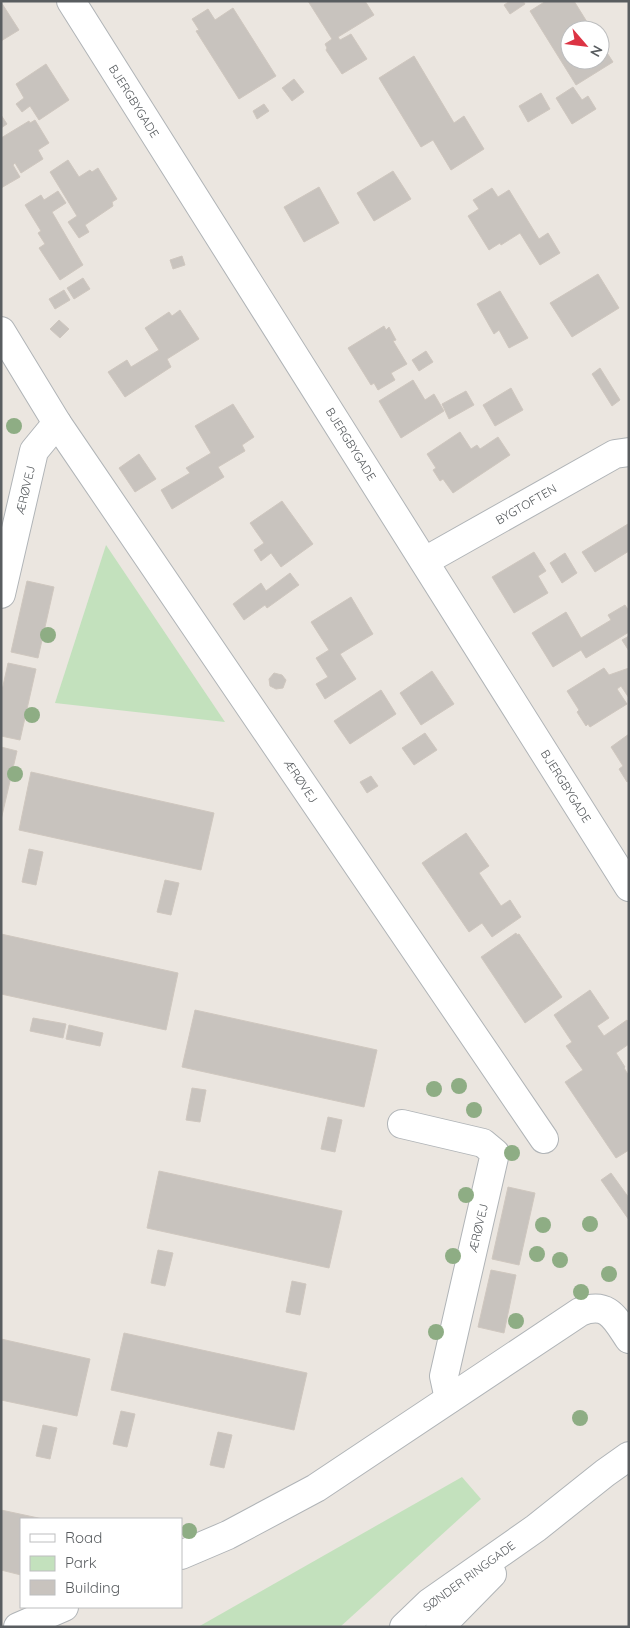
<svg xmlns="http://www.w3.org/2000/svg" width="630" height="1628" font-family="Quicksand,sans-serif">
<style>
.green{fill:#c3e1bd}
.building{fill:#c8c3be;stroke:#cfc7bf}
.lines{fill:none;stroke-linecap:round;stroke-linejoin:round}
.minor-casing{stroke:#b0b4b7;stroke-width:30}
.minor{stroke:#fff;stroke-width:28}
.tree{fill:#8ead84}
.labels{text-anchor:middle;dominant-baseline:central;stroke-width:4.5;stroke-linejoin:round;paint-order:stroke}
.street-label{font-size:12px;fill:#595d60;stroke:#fff}
</style>
<rect width="100%" height="100%" fill="#ebe6e0"/>
<g class="green">
<polygon points="106,545 225,722 55,703"/>
<polygon points="462,1477 481,1499 340,1627 198,1627"/>
</g>
<g class="building">
<polygon points="308,1 365,1 374,15 338,37 340,40 351,34 367,59 342,74 326,50 327,48 325,44 332,39"/>
<polygon points="510,1 523,1 525,4 510,14 504,5"/>
<polygon points="546,1 574,1 592,30 570,30 570,60 600,60 600,42 613,62 576,85 530,11"/>
<polygon points="1,2 19,30 1,41"/>
<polygon points="233,8 276,76 239,99 196,31 199,30 192,19 208,9 215,20"/>
<polygon points="414,56 454,123 464,116 484,149 451,170 433,140 421,147 379,78"/>
<polygon points="46,64 69,100 39,120 30,106 22,112 16,104 24,98 16,84"/>
<polygon points="294,79 304,92 292,101 282,88"/>
<polygon points="573,87 582,100 588,96 596,109 572,124 556,98"/>
<polygon points="541,93 550,109 528,122 519,106"/>
<polygon points="264,104 269,111 257,119 253,111"/>
<polygon points="1,115 7,124 1,128"/>
<polygon points="35,120 49,143 38,150 43,159 21,173 15,163 13,165 20,177 1,188 1,138 29,121 30,123"/>
<polygon points="68,160 79,177 90,170 92,172 98,168 117,199 112,202 113,206 85,225 89,232 79,238 68,222 77,216 50,172"/>
<polygon points="393,171 411,199 374,221 357,193"/>
<polygon points="319,187 339,223 304,242 284,207"/>
<polygon points="492,188 498,197 509,190 539,239 548,233 560,253 540,265 520,233 501,245 500,243 489,250 468,216 479,209 473,200"/>
<polygon points="58,191 66,203 52,212 83,265 60,280 39,248 45,244 38,233 41,231 25,205 41,195 44,200"/>
<polygon points="182,256 185,265 173,269 170,260"/>
<polygon points="598,274 619,308 572,337 550,303"/>
<polygon points="83,278 90,289 74,299 67,288"/>
<polygon points="64,290 70,300 55,309 49,299"/>
<polygon points="500,291 528,338 509,348 499,330 494,334 477,304"/>
<polygon points="180,310 199,339 167,359 171,367 125,397 108,372 127,360 131,367 159,350 145,328 169,312 172,316"/>
<polygon points="59,320 69,329 60,338 50,329"/>
<polygon points="384,326 386,330 389,327 396,340 393,341 407,364 391,373 395,380 378,390 374,383 371,385 348,348"/>
<polygon points="426,351 433,362 419,371 412,360"/>
<polygon points="600,368 620,400 612,406 592,374"/>
<polygon points="413,380 425,400 434,394 444,411 401,438 379,401"/>
<polygon points="511,388 523,410 495,426 483,405"/>
<polygon points="466,391 474,405 449,419 442,404"/>
<polygon points="233,404 254,437 242,445 245,451 218,467 224,477 172,509 161,490 190,473 186,468 211,453 195,426"/>
<polygon points="460,432 471,449 477,445 480,449 498,437 510,455 453,493 443,479 440,481 433,470 436,468 427,454"/>
<polygon points="139,454 156,479 135,492 119,468"/>
<polygon points="282,501 313,544 281,567 271,553 261,561 254,550 264,543 250,523"/>
<polygon points="628,524 629,551 595,572 582,552"/>
<polygon points="534,552 546,571 538,576 548,593 514,613 492,577"/>
<polygon points="565,553 577,573 562,583 550,563"/>
<polygon points="290,573 299,585 267,608 265,605 244,620 233,604 261,583 266,591"/>
<polygon points="27,581 54,587 38,658 11,652"/>
<polygon points="351,597 373,634 340,654 356,679 325,699 316,684 328,677 316,658 329,650 311,622"/>
<polygon points="625,605 629,611 629,632 586,658 581,650 553,667 532,633 566,612 581,638 611,620 608,615"/>
<polygon points="629,636 629,651 622,640"/>
<polygon points="8,663 36,669 20,740 1,736 1,695"/>
<polygon points="604,668 609,675 629,668 629,698 621,686 617,689 627,704 590,727 588,724 586,726 577,712 579,710 567,691"/>
<polygon points="432,671 454,704 421,725 400,693"/>
<polygon points="274,673 282,675 286,680 283,688 276,689 270,686 269,679"/>
<polygon points="381,690 396,714 350,744 334,721"/>
<polygon points="425,733 437,750 414,765 402,748"/>
<polygon points="629,734 629,781 627,782 619,769 623,766 611,747"/>
<polygon points="1,747 17,751 1,820"/>
<polygon points="31,772 214,813 201,870 19,830"/>
<polygon points="371,776 378,786 367,793 360,782"/>
<polygon points="466,833 489,866 479,873 501,906 510,900 521,917 492,937 482,923 469,932 422,863"/>
<polygon points="29,849 43,852 36,885 22,882"/>
<polygon points="165,880 179,883 171,915 157,912"/>
<polygon points="516,933 517,935 519,934 562,997 525,1023 481,957"/>
<polygon points="1,934 178,973 166,1030 1,994"/>
<polygon points="590,990 609,1018 597,1026 604,1036 627,1020 629,1023 629,1044 616,1053 625,1067 624,1068 629,1076 629,1150 616,1158 565,1082 583,1070 566,1046 572,1042 554,1015"/>
<polygon points="195,1010 377,1050 364,1107 182,1067"/>
<polygon points="33,1018 66,1024 63,1038 30,1031"/>
<polygon points="69,1025 103,1033 100,1046 66,1039"/>
<polygon points="192,1088 206,1090 200,1122 186,1120"/>
<polygon points="328,1117 342,1120 335,1152 321,1149"/>
<polygon points="159,1171 342,1211 329,1268 147,1228"/>
<polygon points="611,1173 629,1198 629,1220 601,1180"/>
<polygon points="508,1187 535,1193 519,1265 492,1259"/>
<polygon points="158,1250 173,1253 165,1286 151,1283"/>
<polygon points="491,1270 516,1275 504,1333 478,1327"/>
<polygon points="292,1281 306,1284 300,1315 286,1312"/>
<polygon points="124,1333 307,1373 294,1430 111,1390"/>
<polygon points="1,1339 90,1359 77,1416 1,1400"/>
<polygon points="121,1411 135,1414 127,1447 113,1444"/>
<polygon points="43,1425 57,1428 50,1459 36,1456"/>
<polygon points="218,1432 232,1435 224,1468 210,1465"/>
<polygon points="1,1510 43,1519 21,1519 21,1575 1,1570"/>
</g>
<g class="lines">
<g class="minor-casing">
<g id="minor">
<polyline points="71,1 629,887"/>
<polyline points="1,331 57,423 544,1139"/>
<polyline points="425,561 615,454 629,452"/>
<polyline points="1,594 34,451 57,423"/>
<polyline points="402,1124 483,1143 495,1153 444,1376 449,1399"/>
<path d="M181,1555L228,1535L316,1488L580,1312C608,1301 615,1318 629,1339"/>
<polyline points="18,1627 64,1607"/>
<polyline points="404,1627 429,1603 536,1528 605,1473 629,1456"/>
<polyline points="440,1627 492,1574"/>
</g>
</g>
<use href="#minor" class="minor"/>
</g>
<g class="tree">
<circle cx="14" cy="426" r="8"/>
<circle cx="48" cy="635" r="8"/>
<circle cx="32" cy="715" r="8"/>
<circle cx="15" cy="774" r="8"/>
<circle cx="459" cy="1086" r="8"/>
<circle cx="434" cy="1089" r="8"/>
<circle cx="474" cy="1110" r="8"/>
<circle cx="512" cy="1153" r="8"/>
<circle cx="466" cy="1195" r="8"/>
<circle cx="590" cy="1224" r="8"/>
<circle cx="543" cy="1225" r="8"/>
<circle cx="537" cy="1254" r="8"/>
<circle cx="453" cy="1256" r="8"/>
<circle cx="560" cy="1260" r="8"/>
<circle cx="609" cy="1274" r="8"/>
<circle cx="581" cy="1292" r="8"/>
<circle cx="516" cy="1321" r="8"/>
<circle cx="436" cy="1332" r="8"/>
<circle cx="580" cy="1418" r="8"/>
<circle cx="189" cy="1531" r="8"/>
</g>
<g class="labels">
<g class="street-label">
<text transform="translate(134 101) rotate(58)">BJERGBYGADE</text>
<text transform="translate(351 444) rotate(58)">BJERGBYGADE</text>
<text transform="translate(25 490) rotate(-77)">ÆRØVEJ</text>
<text transform="translate(526 504) rotate(-30)">BYGTOFTEN</text>
<text transform="translate(301 781) rotate(56)">ÆRØVEJ</text>
<text transform="translate(566 786) rotate(58)">BJERGBYGADE</text>
<text transform="translate(478 1228) rotate(-77)">ÆRØVEJ</text>
<text transform="translate(469 1576) rotate(-36)">SØNDER RINGGADE</text>
</g>
</g>
<rect width="630" height="1628" fill="none" stroke="#595d60" stroke-width="5"/>
<rect x="20" y="1518" width="162" height="90" fill="#ffffff" stroke="#bdbebf"/>
<rect x="30" y="1534" width="25" height="8" fill="#ffffff" stroke="#bdbebf"/>
<text x="65" y="1543" font-size="15" fill="#595d60">Road</text>
<rect x="30" y="1556" width="25" height="15" fill="#c3e1bd" stroke="#bdbebf"/>
<text x="65" y="1568" font-size="15" fill="#595d60">Park</text>
<rect x="30" y="1580" width="25" height="15" fill="#c8c3be" stroke="#bdbebf"/>
<text x="65" y="1593" font-size="15" fill="#595d60">Building</text>
<g transform="translate(585 45) rotate(118)"><circle r="24" fill="#ffffff" stroke="#bdbebf"/>
<path d="M0-4L9 19L0 12L-9 19Z" fill="#dc3444"/>
<text y="-8" font-size="14" font-weight="bold" text-anchor="middle" fill="#595d60">N</text>
</g>
</svg>
